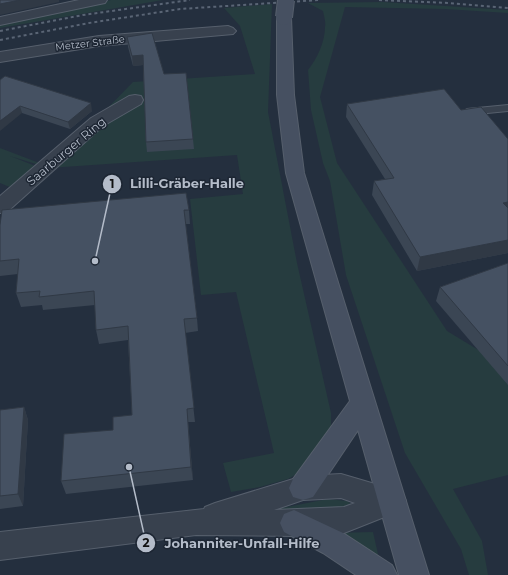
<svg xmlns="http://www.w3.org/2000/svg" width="508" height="575" font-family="Montserrat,sans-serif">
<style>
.green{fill:#263c3f}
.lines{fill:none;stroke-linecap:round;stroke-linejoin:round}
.lane-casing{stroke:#565f6c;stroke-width:2}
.street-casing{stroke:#565f6c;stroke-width:2}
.secondary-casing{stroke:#565f6c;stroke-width:2}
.lane{fill:#38414e;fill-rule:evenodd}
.street{fill:#38414e;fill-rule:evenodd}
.secondary{fill:#465061;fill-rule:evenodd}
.rail{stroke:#5a6575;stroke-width:2;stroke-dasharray:3 3;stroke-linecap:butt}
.secondary-bridge-casing{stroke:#565f6c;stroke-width:18;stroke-linecap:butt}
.secondary-bridge{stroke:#465061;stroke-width:16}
.wall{fill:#3b4654}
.shaded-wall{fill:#303945}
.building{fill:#455162;stroke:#303945}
.labels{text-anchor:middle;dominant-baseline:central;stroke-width:3;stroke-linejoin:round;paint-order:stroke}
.far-street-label{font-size:10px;fill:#b4bcc9;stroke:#1d2633}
.street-label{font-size:12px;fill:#b4bcc9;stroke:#1d2633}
.leader{fill:none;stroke:#b4bcc9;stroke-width:1.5}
.callout-dot{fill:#b4bcc9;stroke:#1d2633;stroke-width:1.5}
.mark-label{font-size:12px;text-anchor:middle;font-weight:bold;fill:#111}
.callout-label{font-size:13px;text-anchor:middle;font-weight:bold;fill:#b4bcc9;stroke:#1d2633;stroke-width:3;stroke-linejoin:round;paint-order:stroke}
</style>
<rect width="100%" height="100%" fill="#242f3e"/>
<g class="green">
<polygon points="111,0 163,0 0,28 0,24"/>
<path d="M383,2L508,10V13L445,9L345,7L320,97L337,163L447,331L480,351L508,378V475L453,489L482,541L488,575H469L461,549L405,453L346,275L330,181L323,163L311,110L308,70C317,59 325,42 325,27C326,22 324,16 323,11L308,3Z"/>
<polygon points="272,4 268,112 297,263 331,413 331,433 307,468 288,479 260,487 231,492 223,463 274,453 236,292 201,295 190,199 243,194 237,155 49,168 133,82 255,74 240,26 224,8"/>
<polygon points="0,148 42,164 36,164 10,156 38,167 12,188 0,183"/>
<polygon points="328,499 347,501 358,509 337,515 271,510"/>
<polygon points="373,532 380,563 332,533"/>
</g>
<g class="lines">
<g class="lane-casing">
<polygon id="lane" points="508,105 508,111 467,115 462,112 467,109"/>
</g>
<g class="street-casing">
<g id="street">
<polygon points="79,0 107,0 105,3 100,4 0,25 0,17"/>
<polygon points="228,26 233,28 236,31 233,34 99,46 0,62 0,52 99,36"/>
<polygon points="135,95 141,96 143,100 141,104 103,126 7,212 0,213 0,196 91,118 129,96"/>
<path d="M341,474L402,492L406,501L402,510L344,533L294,536L196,535L0,560V532L204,509L205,507L215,503L303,476ZM341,498L355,503L344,507L274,510L303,500Z"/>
</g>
</g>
<g class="secondary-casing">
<g id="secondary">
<polygon points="284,13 289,14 291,17 294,95 304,173 429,575 399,575 358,430 313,497 303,500 293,497 289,488 293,479 350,401 286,173 277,95 277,17 279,14"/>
<polygon points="294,510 343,533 392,565 397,575 356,575 323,553 284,532 280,523 284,514"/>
</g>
</g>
<use href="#lane" class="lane"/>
<use href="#street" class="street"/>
<use href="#secondary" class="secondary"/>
<g class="rail">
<polyline points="379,0 448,3 508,8"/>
<polyline points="0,31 83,15 190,0"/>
<polyline points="0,40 89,23 180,9 319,0"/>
</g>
<g class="secondary-bridge-casing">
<polyline id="secondary-bridge" points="284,17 286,0"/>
</g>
<use href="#secondary-bridge" class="secondary-bridge"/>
</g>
<g class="wall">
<polygon points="127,37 164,74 193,139 194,149 147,152 146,142 143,65 133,66 128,47"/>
<polygon points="0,80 92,111 70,129 22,113"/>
<polygon points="347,104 461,110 508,139 508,253 417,271 372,195 374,181 385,179 346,117"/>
<polygon points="189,210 190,224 185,224 197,318 198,331 185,333 195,422 188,422 193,480 66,494 61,481 113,430 132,415 128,340 99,344 96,330 95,305 43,310 42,305 21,307 16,293 18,274 0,276 0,225"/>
<polygon points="508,263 508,385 436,301 440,287"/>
<polygon points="24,407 28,420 23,506 0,509 0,410"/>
</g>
<g class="shaded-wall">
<polygon points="20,0 59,0 59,2 0,15 0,4"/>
<polygon points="143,55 144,65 133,66 132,56"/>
<polygon points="91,103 92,111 70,129 68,122"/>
<polygon points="20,106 22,113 0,131 0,121"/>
<polygon points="508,202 508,214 503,203"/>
<polygon points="508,240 508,253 417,271 420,257"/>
<polygon points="24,407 28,420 23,506 18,494"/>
<polygon points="187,409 188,422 193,480 191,467"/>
</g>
<g class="building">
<polygon points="0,0 20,0 0,4"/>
<polygon points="152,33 164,74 186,73 193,139 146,142 143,55 132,56 127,37"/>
<polygon points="5,76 91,103 68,122 20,106 0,121 0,80"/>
<polygon points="444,89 461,110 481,107 508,139 508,202 503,203 508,208 508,240 420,257 374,181 394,178 347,104"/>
<polygon points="186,193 189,210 184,210 197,318 184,319 194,408 187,409 191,467 61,481 64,434 113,430 113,417 132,415 128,326 96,330 94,291 39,297 40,291 16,293 19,259 0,261 0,225 2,210"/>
<polygon points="508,263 508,366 440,287"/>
<polygon points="24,407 18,494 0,496 0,410"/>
</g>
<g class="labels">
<g class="far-street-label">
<text transform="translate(90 43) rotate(-7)">Metzer Straße</text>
</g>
<g class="street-label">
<text transform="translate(66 151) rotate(-40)">Saarburger Ring</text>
</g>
</g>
<path class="leader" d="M95 261L112 184M129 467L146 543"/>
<g class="callout-dot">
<circle cx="95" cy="261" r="4"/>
<circle cx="129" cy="467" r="4"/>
<circle cx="112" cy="184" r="10"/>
<circle cx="146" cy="543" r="10"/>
</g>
<g class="mark-label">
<text x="112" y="188">1</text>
<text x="146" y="547">2</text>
</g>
<g class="callout-label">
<text x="187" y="188">Lilli-Gräber-Halle</text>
<text x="242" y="548">Johanniter-Unfall-Hilfe</text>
</g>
</svg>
